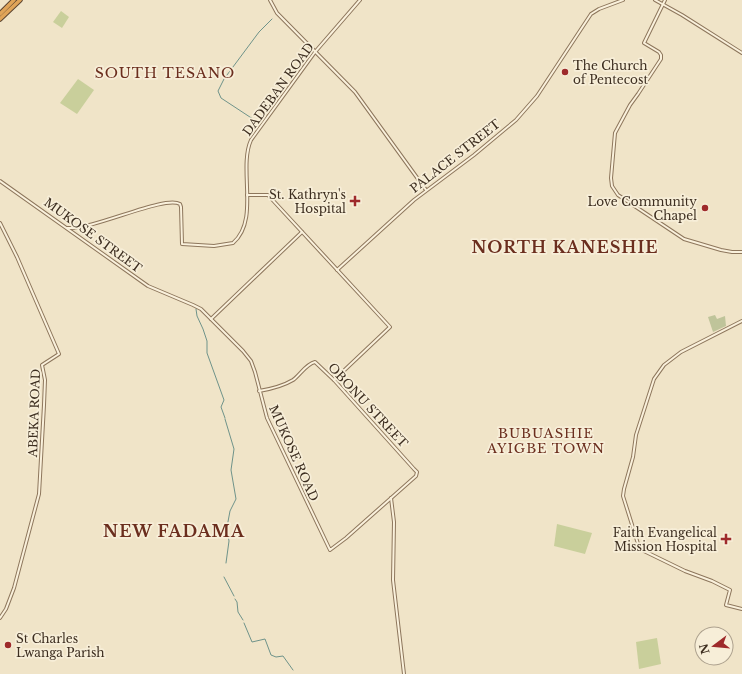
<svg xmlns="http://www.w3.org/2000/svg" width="742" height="674" font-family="'Libre Baskerville',serif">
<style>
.green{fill:#c9cf9b}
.cemetery{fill:#bfc49a}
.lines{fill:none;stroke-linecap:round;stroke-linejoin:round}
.stream{stroke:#6f938a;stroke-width:1}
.minor-casing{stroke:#8d765c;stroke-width:4}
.highway-casing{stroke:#5b4430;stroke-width:5.5}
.minor{stroke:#faf1dc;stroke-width:2}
.highway{stroke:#e0a458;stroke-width:3.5}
.poi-dot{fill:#9e2a2b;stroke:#f7eed8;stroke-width:1.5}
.labels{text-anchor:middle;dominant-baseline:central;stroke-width:3.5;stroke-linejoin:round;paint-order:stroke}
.poi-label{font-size:12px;fill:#3d2e20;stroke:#f7eed8;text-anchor:end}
.street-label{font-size:12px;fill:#3d2e20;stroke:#f7eed8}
.neighbourhood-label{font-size:13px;letter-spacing:1px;fill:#6b2e1e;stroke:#f7eed8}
.quarter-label{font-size:14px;letter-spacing:1px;fill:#6b2e1e;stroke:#f7eed8}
.district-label{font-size:16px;font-weight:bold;letter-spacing:1px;fill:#6b2e1e;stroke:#f7eed8}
</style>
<rect width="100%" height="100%" fill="#f0e4c8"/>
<g class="green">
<polygon points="61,11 69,17 62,28 53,22"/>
<polygon points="78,79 94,90 77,114 60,103"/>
<polygon points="557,524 592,533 585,554 554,546"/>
<polygon points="657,638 661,664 639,669 636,642"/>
</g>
<polygon class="cemetery" points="715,315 717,319 725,316 726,326 713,332 708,317"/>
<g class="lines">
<g class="stream">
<polyline points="259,123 221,98 218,91 224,79 259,32 272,19"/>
<polyline points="196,309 197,316 203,329 207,341 207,353 224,400 221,407 225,418"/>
<polyline points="225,419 234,449 231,470 236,499 230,511 227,527"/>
<polyline points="226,563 229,541 227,530"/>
<polyline points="224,577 234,596"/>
<polyline points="235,599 237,602 238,612 243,620"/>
<polyline points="244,623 252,642 265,639 271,655 276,657 283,656 293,670"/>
</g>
<g class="minor-casing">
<g id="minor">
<polyline points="270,0 277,13 355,92 426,190"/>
<polyline points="655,0 682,15 742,53"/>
<polyline points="665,0 644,43 659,52 661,55 661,59 638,94 630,105 615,133 611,178 612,186 618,195 684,239 721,250 732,252 742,252"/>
<path d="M0,181L148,286L193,305L201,309L243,351L251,361L255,372L267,418L330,550L346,538L416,476L417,472L414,469L334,380L315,362C306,364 300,375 293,380C283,386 271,389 259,391"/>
<polyline points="247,195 268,195 390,327 334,380"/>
<polyline points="0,223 17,257 59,354 42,365 45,380 44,405 39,494 14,588 6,609 0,618"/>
<path d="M67,228C94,230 164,195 180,204L181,207L182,244L214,246L233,243C260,220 238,169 251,140L315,52L360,0"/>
<polyline points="337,270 414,200 474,155 516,120 537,96 591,14 599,9 623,0"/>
<polyline points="211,319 302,232"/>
<polyline points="742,321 681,352 664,365 654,379 636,435 633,457 624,489 623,496 639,547 644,551 685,571 712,581 730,590 726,605 742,609"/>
<polyline points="391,498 394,522 393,580 404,674"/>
</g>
</g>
<g class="highway-casing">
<g id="highway">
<polyline points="0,14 14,0"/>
<polyline points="0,19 20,0"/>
</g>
</g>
<use href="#minor" class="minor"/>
<use href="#highway" class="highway"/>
</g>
<g class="poi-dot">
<circle cx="565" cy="72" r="4"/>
<path d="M353 195h4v4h4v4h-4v4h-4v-4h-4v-4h4z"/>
<circle cx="705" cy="208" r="4"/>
<path d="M724 533h4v4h4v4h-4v4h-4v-4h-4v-4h4z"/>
<circle cx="8" cy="645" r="4"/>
</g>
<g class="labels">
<g class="poi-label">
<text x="573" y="65" text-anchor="start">The Church<tspan x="573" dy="14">of Pentecost</tspan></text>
<text x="346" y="194">St. Kathryn's<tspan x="346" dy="14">Hospital</tspan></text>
<text x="697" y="201">Love Community<tspan x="697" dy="14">Chapel</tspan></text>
<text x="717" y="532">Faith Evangelical<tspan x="717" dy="14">Mission Hospital</tspan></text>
<text x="16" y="638" text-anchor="start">St Charles<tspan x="16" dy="14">Lwanga Parish</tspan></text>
</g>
<g class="street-label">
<text transform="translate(278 89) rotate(-54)">DADEBAN ROAD</text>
<text transform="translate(455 156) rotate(-38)">PALACE STREET</text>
<text transform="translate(93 235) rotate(36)">MUKOSE STREET</text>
<text transform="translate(368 405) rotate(47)">OBONU STREET</text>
<text transform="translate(34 413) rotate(-88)">ABEKA ROAD</text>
<text transform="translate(294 453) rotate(66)">MUKOSE ROAD</text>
</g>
<g class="neighbourhood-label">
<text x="546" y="433">BUBUASHIE<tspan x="546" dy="15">AYIGBE TOWN</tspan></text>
</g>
<g class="quarter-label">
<text x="165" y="73">SOUTH TESANO</text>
</g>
<g class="district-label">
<text x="565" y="247">NORTH KANESHIE</text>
<text x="174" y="531">NEW FADAMA</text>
</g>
</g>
<g transform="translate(714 646) rotate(254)"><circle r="19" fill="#f7eed8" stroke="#ada18e"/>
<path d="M0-3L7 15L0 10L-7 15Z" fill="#9e2a2b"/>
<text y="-6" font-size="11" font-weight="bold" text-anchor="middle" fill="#3d2e20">N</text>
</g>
</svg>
